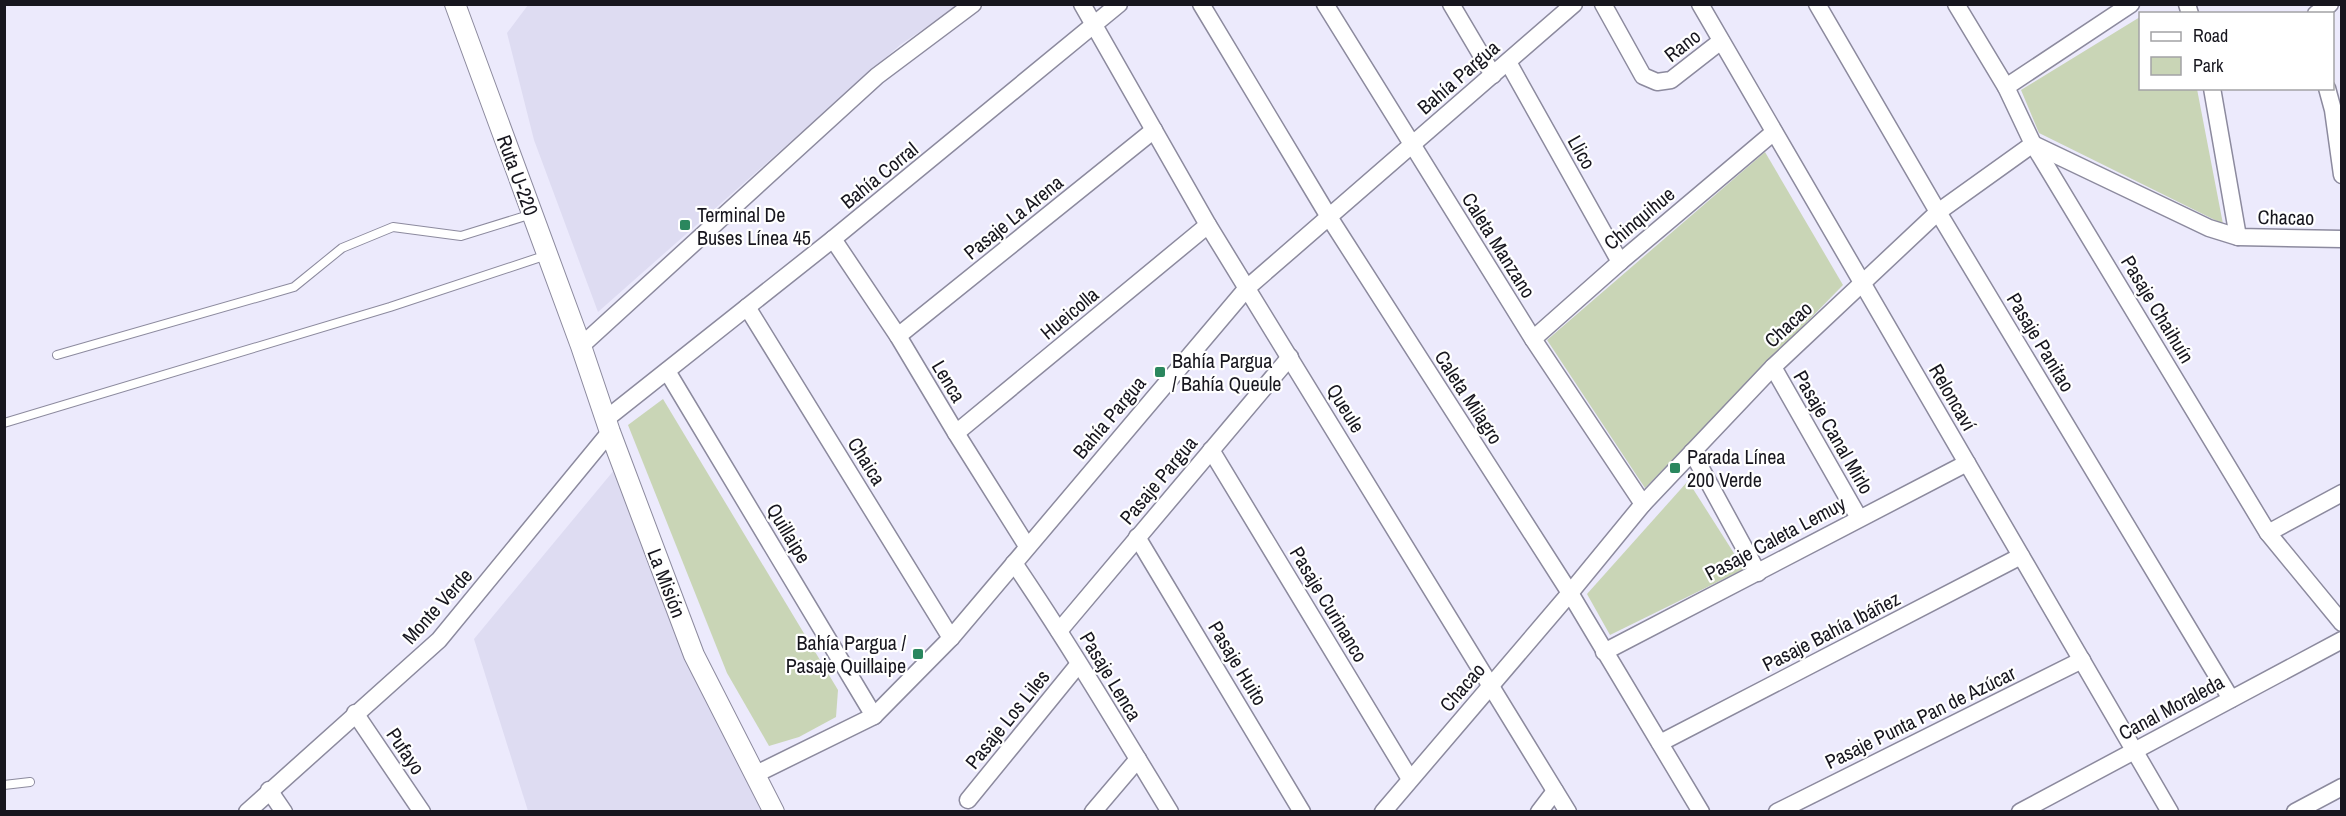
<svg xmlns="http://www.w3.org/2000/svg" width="2346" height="816" font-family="'Archivo Narrow',sans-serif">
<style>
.industrial{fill:#dedcf2}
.green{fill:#c9d5b6}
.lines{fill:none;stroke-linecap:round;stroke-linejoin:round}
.service-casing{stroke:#8c8a9e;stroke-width:10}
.minor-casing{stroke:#8c8a9e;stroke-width:19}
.tertiary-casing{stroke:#8c8a9e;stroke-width:22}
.service{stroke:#fff;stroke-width:8}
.minor{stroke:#fff;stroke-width:16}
.tertiary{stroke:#fff;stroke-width:20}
.poi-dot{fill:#2a875e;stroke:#fff;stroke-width:2}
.labels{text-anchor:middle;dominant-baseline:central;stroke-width:4.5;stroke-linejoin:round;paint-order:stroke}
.street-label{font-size:20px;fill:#17161e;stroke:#fff}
.poi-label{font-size:20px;fill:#17161e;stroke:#fff;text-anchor:start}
</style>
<rect width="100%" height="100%" fill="#eceafc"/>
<g class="industrial">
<polygon points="528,5 959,5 900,45 598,312 534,140 507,33"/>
<polygon points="615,469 766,811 528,811 474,639"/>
</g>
<g class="green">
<polygon points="2140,17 2140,88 2197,89 2223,224 2039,133 2021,90"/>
<polygon points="1765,152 1843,285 1645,488 1547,340"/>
<polygon points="663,399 838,690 836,717 799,737 769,746 727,673 628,425"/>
<polygon points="1688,481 1744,569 1610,635 1587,594"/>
</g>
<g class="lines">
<g class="service-casing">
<g id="service">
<polyline points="57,355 294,287 342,248 393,227 461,236 532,214"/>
<polyline points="4,423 390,307 547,255"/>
<polyline points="4,785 30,782"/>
</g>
</g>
<g class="minor-casing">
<g id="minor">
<polyline points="1082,4 1208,225 1568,812"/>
<polyline points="1201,4 1329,217 1570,593 1701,812"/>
<polyline points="1325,4 1533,339 1643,504"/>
<polyline points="1451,4 1493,75"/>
<polyline points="1603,4 1643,76 1657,82 1671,80 1721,41"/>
<polyline points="1700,4 2170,812"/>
<polyline points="1817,4 1938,212 2231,699"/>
<polyline points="1956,4 2006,87 2033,144 2268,533 2342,623"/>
<polyline points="2187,4 2190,14"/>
<polyline points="2316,14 2330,4"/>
<polyline points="1508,62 1620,262"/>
<polyline points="2006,87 2131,4"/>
<polyline points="2212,88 2238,237"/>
<polyline points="2327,88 2333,110 2342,175"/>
<polyline points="833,239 898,336 956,433 1027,546"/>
<polyline points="747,307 951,638"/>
<polyline points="898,336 1154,130"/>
<polyline points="1533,339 1620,262 1774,132"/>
<polyline points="581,346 877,76 973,4"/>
<polyline points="1773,367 1859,518"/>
<polyline points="667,371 874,716"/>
<polyline points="606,419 833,239 1119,4"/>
<polyline points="956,433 1208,225"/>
<polyline points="1211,450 1410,779"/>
<polyline points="1692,452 1758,573"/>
<polyline points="2268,533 2342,493"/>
<polyline points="1137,537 1302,812"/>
<path d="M1014,563C1069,644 1119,728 1170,812"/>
<polyline points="1059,631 1290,357"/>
<polyline points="1604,652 1967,463"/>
<polyline points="355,713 422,812"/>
<polyline points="1660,743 2021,556"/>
<polyline points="754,775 874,716 951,638 1247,288 1574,4"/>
<polyline points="269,790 284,812"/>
<polyline points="968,800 1078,665"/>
<polyline points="247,812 439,640 610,432"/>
<polyline points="1093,812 1138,759"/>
<polyline points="1383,812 1570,593 1643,504 1773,367 1938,212 2033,144 2209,228 2238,237 2342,239"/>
<polyline points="1539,812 1555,791"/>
<polyline points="1777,812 2082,660"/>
<polyline points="2020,812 2342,640"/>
<polyline points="2295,812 2342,787"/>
</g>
</g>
<g class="tertiary-casing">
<polyline id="tertiary" points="455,4 581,346 610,432 694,655 774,812"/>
</g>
<use href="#service" class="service"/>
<use href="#minor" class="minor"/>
<use href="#tertiary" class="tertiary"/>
</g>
<g class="poi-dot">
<rect x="679" y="219" width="12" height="12" rx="3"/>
<rect x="1154" y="366" width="12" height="12" rx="3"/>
<rect x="1669" y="462" width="12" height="12" rx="3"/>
<rect x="912" y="648" width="12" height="12" rx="3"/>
</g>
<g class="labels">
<g class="street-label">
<text transform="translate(1682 45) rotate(-38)">Rano</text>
<text transform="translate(1458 77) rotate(-41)">Bahía Pargua</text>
<text transform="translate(1582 152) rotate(61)">Llico</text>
<text transform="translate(518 175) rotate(70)">Ruta U-220</text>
<text transform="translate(879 175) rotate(-39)">Bahía Corral</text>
<text transform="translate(1013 217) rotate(-39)">Pasaje La Arena</text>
<text transform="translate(2286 217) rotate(1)">Chacao</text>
<text transform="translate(1639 218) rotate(-40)">Chinquihue</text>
<text transform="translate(1499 245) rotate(58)">Caleta Manzano</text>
<text transform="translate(2158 309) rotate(59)">Pasaje Chaihuín</text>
<text transform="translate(1069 313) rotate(-40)">Hueicolla</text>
<text transform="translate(1788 324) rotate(-43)">Chacao</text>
<text transform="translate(2041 342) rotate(59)">Pasaje Panitao</text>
<text transform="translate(949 381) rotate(59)">Lenca</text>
<text transform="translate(1469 397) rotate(57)">Caleta Milagro</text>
<text transform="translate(1953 397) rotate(60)">Reloncaví</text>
<text transform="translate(1346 408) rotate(58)">Queule</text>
<text transform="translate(1109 417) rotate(-50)">Bahía Pargua</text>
<text transform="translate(1834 432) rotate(60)">Pasaje Canal Mirlo</text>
<text transform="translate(867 461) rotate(58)">Chaica</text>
<text transform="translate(1158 480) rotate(-50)">Pasaje Pargua</text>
<text transform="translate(789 533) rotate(59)">Quillaipe</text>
<text transform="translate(1775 538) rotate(-28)">Pasaje Caleta Lemuy</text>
<text transform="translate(667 583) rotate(69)">La Misión</text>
<text transform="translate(1329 604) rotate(59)">Pasaje Curinanco</text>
<text transform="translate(437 606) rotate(-48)">Monte Verde</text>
<text transform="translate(1831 631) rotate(-27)">Pasaje Bahía Ibáñez</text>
<text transform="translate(1238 663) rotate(59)">Pasaje Huito</text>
<text transform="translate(1111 676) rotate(59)">Pasaje Lenca</text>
<text transform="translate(1462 687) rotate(-49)">Chacao</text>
<text transform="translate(2171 707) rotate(-28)">Canal Moraleda</text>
<text transform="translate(1920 717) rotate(-26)">Pasaje Punta Pan de Azúcar</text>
<text transform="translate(1007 719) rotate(-51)">Pasaje Los Liles</text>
<text transform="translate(406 751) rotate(56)">Pufayo</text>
</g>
<g class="poi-label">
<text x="697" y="214">Terminal De<tspan x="697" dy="23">Buses Línea 45</tspan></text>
<text x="1172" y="360">Bahía Pargua<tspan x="1172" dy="23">/ Bahía Queule</tspan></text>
<text x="1687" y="456">Parada Línea<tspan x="1687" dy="23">200 Verde</tspan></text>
<text x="906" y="642" text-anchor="end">Bahía Pargua /<tspan x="906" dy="23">Pasaje Quillaipe</tspan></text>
</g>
</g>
<rect width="2346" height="816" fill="none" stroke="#17161e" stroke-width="12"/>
<rect x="2139" y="12" width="195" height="78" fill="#ffffff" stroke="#a2a2a5" stroke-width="1.5"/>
<rect x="2151" y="32" width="30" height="9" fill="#ffffff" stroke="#a2a2a5" stroke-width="1.5"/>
<text x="2193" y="42" font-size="18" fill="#17161e">Road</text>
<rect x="2151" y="57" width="30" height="18" fill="#c9d5b6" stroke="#a2a2a5" stroke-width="1.5"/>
<text x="2193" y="72" font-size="18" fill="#17161e">Park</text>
</svg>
